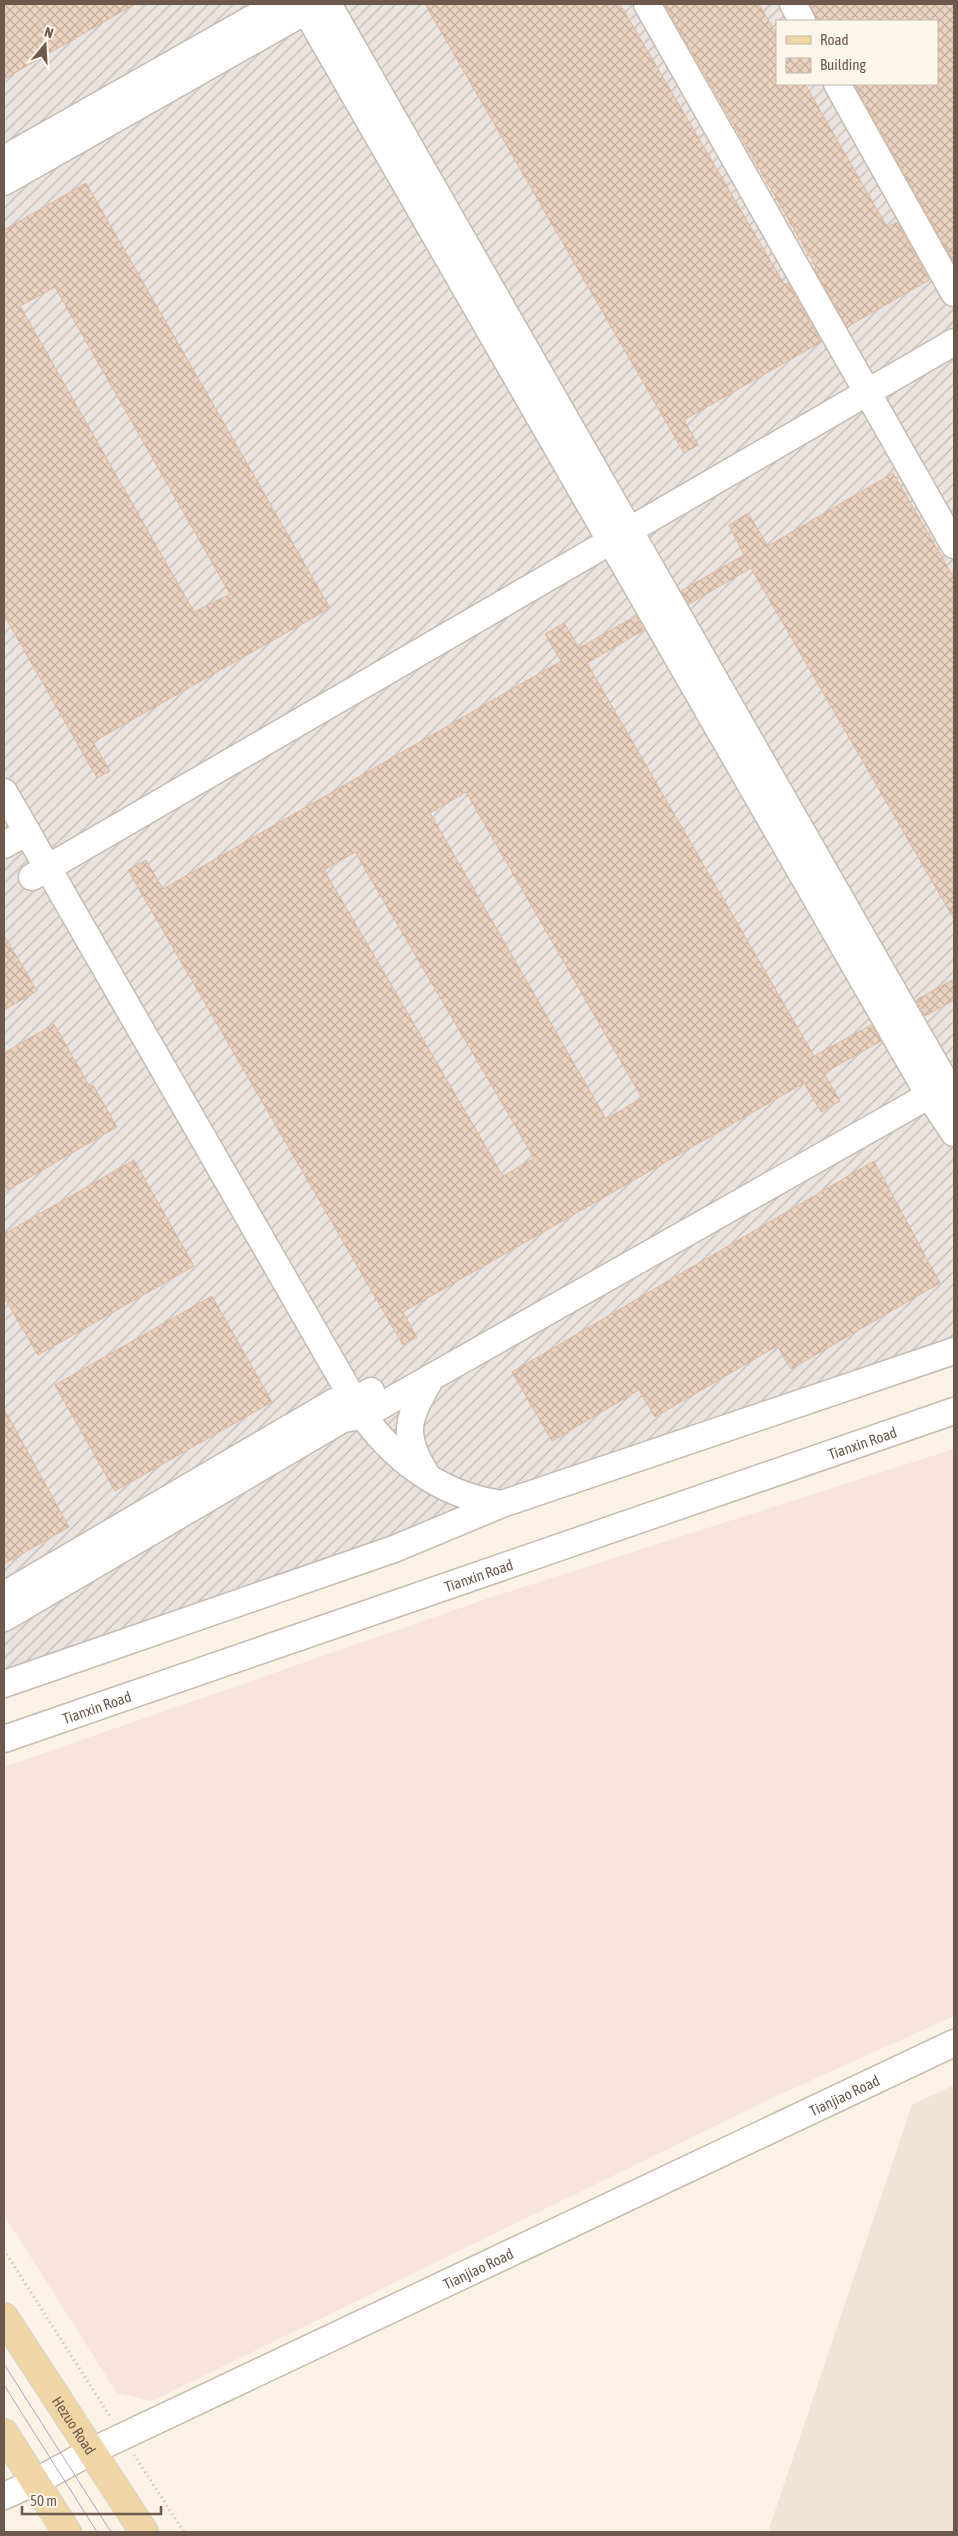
<svg xmlns="http://www.w3.org/2000/svg" width="958" height="2536" font-family="'Asap Condensed',sans-serif">
<style>
.residential{fill:#f0e4d4}
.commercial{fill:#f8e4da}
.industrial{fill:url(#industrial-furrows);fill-rule:evenodd}
.building{fill:url(#building-cross-hatch);stroke:#dbbaa2;fill-rule:evenodd}
.lines{fill:none;stroke-linecap:round;stroke-linejoin:round}
.minor-casing{stroke:#c8baad;stroke-width:29}
.major-casing{stroke:#d6d1cd;stroke-width:30}
.path{stroke:#cfb6a3;stroke-width:3;stroke-dasharray:1 4;stroke-linecap:butt}
.minor{stroke:#fff;stroke-width:26}
.major{stroke:#f0d6a5;stroke-width:28}
.tram{stroke:#b5a5c1;stroke-width:1}
.labels{text-anchor:middle;dominant-baseline:central;stroke-width:5;stroke-linejoin:round;paint-order:stroke}
.street-label{font-size:15px;fill:#6e5a4d;stroke:#fcf6ea}
</style>
<defs>
<pattern id="industrial-furrows" width="10" height="10" patternUnits="userSpaceOnUse" patternTransform="scale(1.25)"><rect width="10" height="10" fill="#e9e4df"/><path d="M-1 1l2-2M0 10L10 0M9 11l2-2" fill="none" stroke="#c1bcb7"/></pattern>
<pattern id="building-cross-hatch" width="8" height="8" patternUnits="userSpaceOnUse" patternTransform="scale(1.25)"><rect width="8" height="8" fill="#ebd2c0"/><path d="M0 0l8 8M0 8l8-8" fill="none" stroke="#c3ad9e"/></pattern>
</defs>
<rect width="100%" height="100%" fill="#f9f2e5"/>
<polygon class="residential" points="954,2085 954,2532 768,2532 912,2105"/>
<polygon class="commercial" points="954,1449 954,2016 774,2097 152,2401 117,2393 4,2215 4,1767 489,1598"/>
<path class="industrial" d="M4,4H954V1359L4,1693ZM777,21H937V84H777Z"/>
<g class="building">
<polygon points="4,4 135,4 4,79"/>
<polygon points="425,4 620,4 784,284 788,283 821,342 684,420 698,445 684,453"/>
<polygon points="664,4 759,4 777,35 777,84 805,84 887,227 897,222 929,280 847,327 814,268 816,267"/>
<polygon points="810,4 954,4 954,263 854,84 937,84 937,21 817,21"/>
<path d="M86,183L330,608L93,742L110,771L97,778L4,615V230ZM55,287L230,594L194,612L20,306Z"/>
<polygon points="893,473 954,578 954,919 751,568 689,604 681,591 744,555 729,525 748,513 768,546"/>
<path d="M636,616L644,630L587,663L814,1056L871,1025L881,1041L824,1073L840,1101L821,1112L804,1083L403,1312L417,1337L403,1345L128,870L146,860L163,889L561,661L545,634L564,623L579,648ZM466,792L642,1098L606,1119L430,813ZM355,852L534,1158L503,1176L324,870Z"/>
<polygon points="4,935 37,991 4,1010"/>
<polygon points="954,979 954,1000 925,1016 916,1000"/>
<polygon points="54,1024 90,1087 93,1085 117,1127 4,1192 4,1053"/>
<polygon points="134,1160 194,1266 38,1355 4,1297 4,1234"/>
<polygon points="874,1161 940,1283 791,1369 777,1346 655,1417 639,1390 552,1441 512,1372"/>
<polygon points="212,1296 272,1402 115,1491 55,1385"/>
<polygon points="4,1409 69,1527 4,1564"/>
</g>
<g class="lines">
<g class="minor-casing">
<g id="minor">
<polyline points="302,4 929,1095 954,1133"/>
<polyline points="328,4 939,1071 947,1085 954,1107"/>
<polyline points="647,4 954,545"/>
<polyline points="793,4 802,21"/>
<polyline points="837,84 954,293"/>
<polyline points="4,159 278,4"/>
<polyline points="4,182 318,4"/>
<path d="M4,792L363,1416C398,1463 444,1496 502,1504"/>
<polyline points="4,845 27,832"/>
<polyline points="32,877 954,342"/>
<path d="M425,1472C400,1431 409,1417 431,1378"/>
<polyline points="4,1595 334,1402 354,1401 371,1391"/>
<polyline points="4,1618 343,1419 363,1416 944,1087"/>
<polyline points="4,1684 394,1549 502,1504 954,1351"/>
<path id="s1" d="M4,1739L954,1411"/>
<path id="s2" d="M4,2496L35,2482L92,2451L954,2043"/>
</g>
</g>
<g class="major-casing">
<g id="major">
<path id="s3" d="M4,2317L144,2532"/>
<polyline points="4,2433 67,2532"/>
</g>
</g>
<g class="path">
<polyline points="4,2250 111,2418"/>
<polyline points="134,2455 184,2532"/>
</g>
<use href="#minor" class="minor"/>
<use href="#major" class="major"/>
<g class="tram">
<polyline points="4,2364 111,2532"/>
<polyline points="4,2385 97,2532"/>
</g>
</g>
<g class="labels">
<g class="street-label">
<text stroke="none"><textPath href="#s1" startOffset="908">Tianxin Road</textPath></text>
<text stroke="none"><textPath href="#s1" startOffset="502">Tianxin Road</textPath></text>
<text stroke="none"><textPath href="#s1" startOffset="98">Tianxin Road</textPath></text>
<text stroke="none"><textPath href="#s2" startOffset="931">Tianjiao Road</textPath></text>
<text stroke="none"><textPath href="#s2" startOffset="526">Tianjiao Road</textPath></text>
<text stroke="none"><textPath href="#s3" startOffset="129">Hezuo Road</textPath></text>
</g>
</g>
<rect width="958" height="2536" fill="none" stroke="#6e5a4d" stroke-width="10"/>
<rect x="776" y="20" width="162" height="65" fill="#fcf6ea" stroke="#c3b8ab"/>
<rect x="786" y="36" width="25" height="8" fill="#f0d6a5" stroke="#c3b8ab"/>
<text x="820" y="45" font-size="15" fill="#6e5a4d">Road</text>
<rect x="786" y="58" width="25" height="15" fill="url(#building-cross-hatch)" stroke="#c3b8ab"/>
<text x="820" y="70" font-size="15" fill="#6e5a4d">Building</text>
<g transform="translate(45 45) rotate(18)" stroke="#fcf6ea" stroke-width="4" paint-order="stroke">
<path d="M0-4L9 19L0 12L-9 19Z" fill="#6e5a4d"/>
<text y="-8" font-size="14" font-weight="bold" text-anchor="middle" fill="#6e5a4d">N</text>
</g>
<path d="M22 2506v8h139v-8" fill="none" stroke="#6e5a4d" stroke-width="2.5"/>
<text x="30" y="2506" font-size="15" fill="#6e5a4d" stroke="#fcf6ea" stroke-width="4" paint-order="stroke">50 m</text>
</svg>
